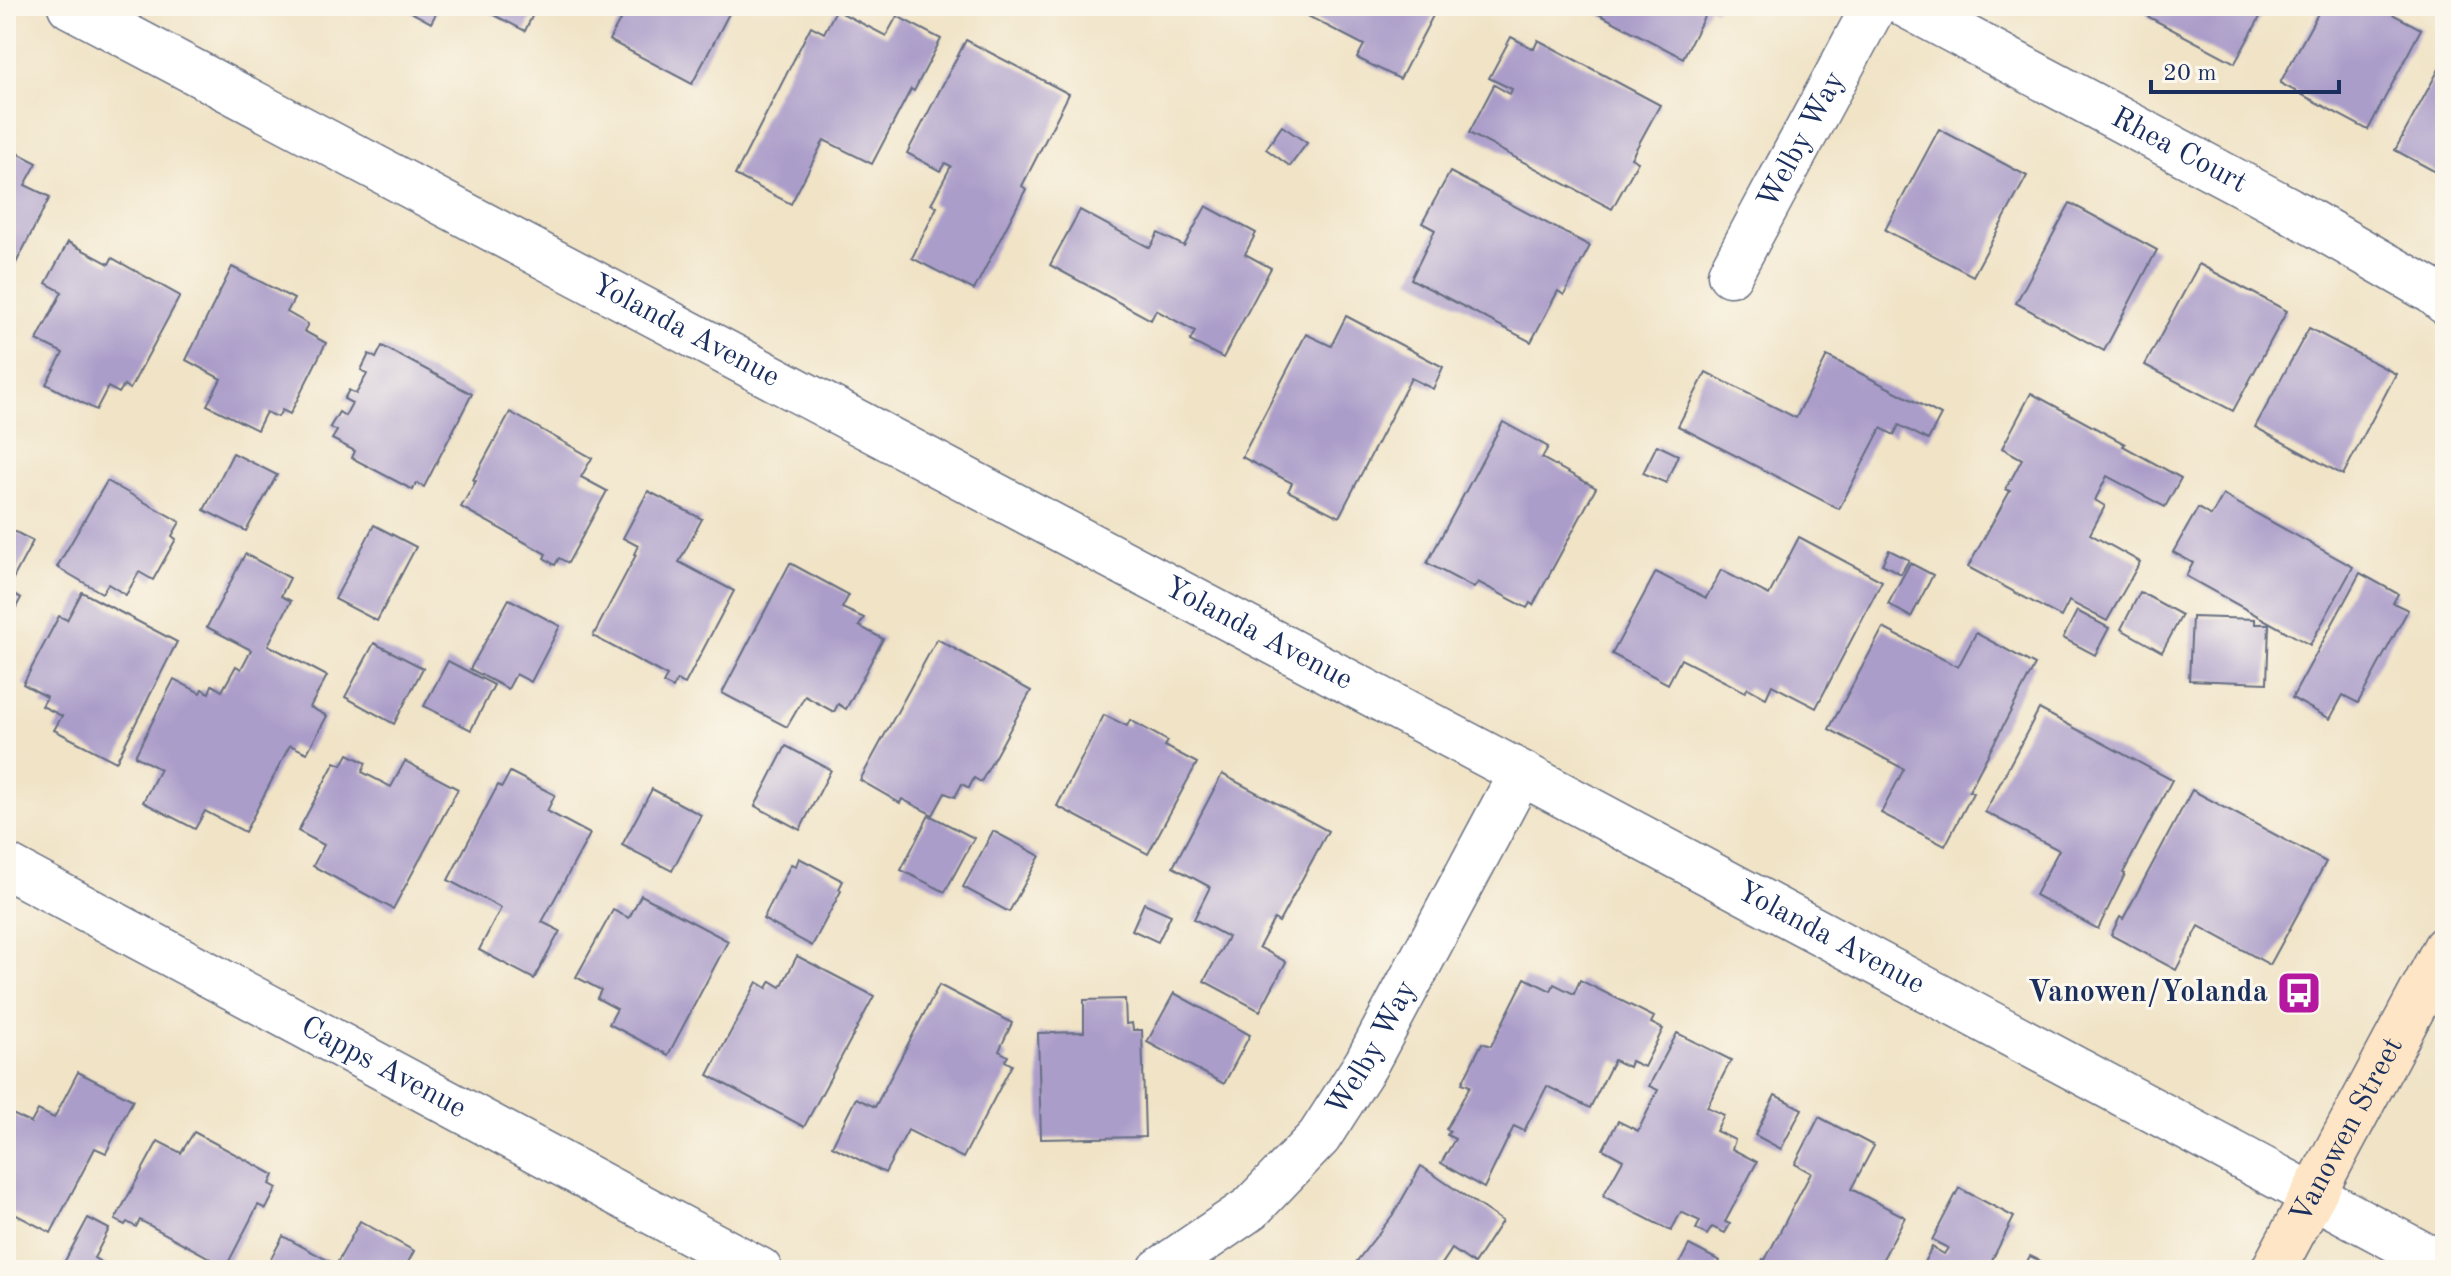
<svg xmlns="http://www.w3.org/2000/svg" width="2451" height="1276" font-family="'Old Standard TT',serif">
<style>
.building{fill:#ab9dc9}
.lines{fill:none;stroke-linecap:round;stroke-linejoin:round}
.minor-casing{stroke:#666e82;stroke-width:47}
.tertiary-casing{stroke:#666e82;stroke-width:47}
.secondary-casing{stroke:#666e82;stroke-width:47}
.minor{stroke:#fff;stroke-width:44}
.tertiary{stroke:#fff;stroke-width:44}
.secondary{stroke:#fde5c5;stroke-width:44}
.labels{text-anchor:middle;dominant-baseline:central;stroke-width:6;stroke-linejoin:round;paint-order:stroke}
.street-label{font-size:30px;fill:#1b2f5e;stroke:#fbf7ec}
.poi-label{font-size:30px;font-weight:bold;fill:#1b2f5e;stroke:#fbf7ec;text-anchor:end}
</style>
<rect width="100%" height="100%" fill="#fbf7ec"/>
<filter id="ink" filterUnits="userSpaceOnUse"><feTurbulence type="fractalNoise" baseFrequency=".0125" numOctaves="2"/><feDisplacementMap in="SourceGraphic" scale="16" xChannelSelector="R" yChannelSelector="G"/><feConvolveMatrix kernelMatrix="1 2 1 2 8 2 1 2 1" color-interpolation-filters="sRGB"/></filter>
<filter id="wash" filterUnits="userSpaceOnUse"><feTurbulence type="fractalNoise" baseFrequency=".006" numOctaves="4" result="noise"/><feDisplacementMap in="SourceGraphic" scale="32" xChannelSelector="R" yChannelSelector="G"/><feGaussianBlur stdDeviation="1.8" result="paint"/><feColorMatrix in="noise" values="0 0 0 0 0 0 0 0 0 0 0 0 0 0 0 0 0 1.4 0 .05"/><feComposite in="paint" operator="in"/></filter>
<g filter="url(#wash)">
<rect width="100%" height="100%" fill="#f0e3c6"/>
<g id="blocks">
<g class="building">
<polygon points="400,6 440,6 431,23"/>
<polygon points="477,6 537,6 525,31"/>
<polygon points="628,6 733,6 692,84 609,40"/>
<polygon points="1308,6 1438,6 1400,79 1357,58 1364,45 1304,14"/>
<polygon points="1583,6 1717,6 1715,10 1709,7 1683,58"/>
<polygon points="2152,6 2266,6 2235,63 2147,16"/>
<polygon points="2322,6 2377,6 2421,29 2368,130 2280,83"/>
<polygon points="836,10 886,36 897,16 941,39 914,91 911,89 872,164 824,140 791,204 735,175 811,26 824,33"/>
<polygon points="1511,37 1534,49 1538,40 1660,105 1631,158 1638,162 1612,209 1469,133 1494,85 1510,94 1512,89 1489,78"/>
<polygon points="966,40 1069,94 1022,186 1026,189 974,290 912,258 937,207 931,204 951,166 945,163 940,171 907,153"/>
<polygon points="2445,58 2445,177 2395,150"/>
<polygon points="1282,126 1307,143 1290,166 1266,149"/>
<polygon points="1939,129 2027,176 1973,276 1885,230"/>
<polygon points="6,147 37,163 25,185 50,197 14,267 6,264"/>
<polygon points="1450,172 1590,246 1564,295 1558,291 1531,342 1411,279 1435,230 1422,223"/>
<polygon points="2070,203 2157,250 2104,351 2016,303"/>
<polygon points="1206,206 1256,233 1245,254 1271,268 1223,358 1190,341 1195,331 1156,310 1151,320 1050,265 1080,210 1150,248 1158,233 1184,246"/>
<polygon points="68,242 109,264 112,258 180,296 130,389 124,385 119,393 108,387 96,410 46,384 63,353 37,340 62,292 46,283"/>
<polygon points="2199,264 2287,311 2233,411 2145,365"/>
<polygon points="232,267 294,299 287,312 308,324 304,331 326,343 290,414 282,410 278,417 266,412 257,430 207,405 221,379 186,360"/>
<polygon points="1346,316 1443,367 1433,389 1411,378 1339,517 1288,491 1292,483 1242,457 1306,334 1331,346"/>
<polygon points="2309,328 2396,374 2343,475 2255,427"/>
<polygon points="382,346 472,394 424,487 416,483 413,490 352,458 355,451 332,439 337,431 330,427 339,412 345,416 352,403 344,399 349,390 356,394 367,374 361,370 369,354 376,358"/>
<polygon points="1827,356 1941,415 1928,440 1899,425 1894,435 1881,428 1839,509 1678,426 1706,372 1796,418"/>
<polygon points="2031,393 2125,444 2123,446 2181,478 2165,507 2107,476 2095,500 2105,506 2090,534 2140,562 2107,621 2069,601 2061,617 1968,567 2010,491 2006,489 2022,459 2002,448"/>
<polygon points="510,412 592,458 581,477 607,491 568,563 559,558 555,565 544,558 546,554 461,507 476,481 473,480"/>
<polygon points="1503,422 1548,447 1542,458 1596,488 1533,605 1530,603 1527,608 1478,582 1474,588 1427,563"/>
<polygon points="1657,445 1678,455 1666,483 1643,473"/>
<polygon points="233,453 277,475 246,531 204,510"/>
<polygon points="107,481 180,522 172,536 176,539 153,580 139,572 126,595 108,584 102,593 57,567"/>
<polygon points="648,491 702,519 679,562 734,591 685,684 677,680 673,688 663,683 667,676 593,636 636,555 634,554 638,546 623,538"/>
<polygon points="2223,495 2353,567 2310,645 2186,576 2193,563 2173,552 2198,508 2211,516"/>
<polygon points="374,525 416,547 377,621 335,599"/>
<polygon points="6,527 33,541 7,590 21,598 6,626"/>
<polygon points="1799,537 1882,581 1816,708 1772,685 1766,698 1748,688 1745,692 1681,659 1668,684 1612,654 1656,572 1706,598 1721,570 1769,595"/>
<polygon points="1889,550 1909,560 1901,574 1882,564"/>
<polygon points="245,554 290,578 281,596 291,601 268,645 327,676 310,707 327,716 307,753 290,745 245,832 205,811 195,829 143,802 160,769 135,756 174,679 200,693 202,689 209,693 212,685 222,691 236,666 241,669 251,650 207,627"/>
<polygon points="790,563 849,595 842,608 864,618 859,626 883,639 846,709 838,704 834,712 805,696 787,727 722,693"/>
<polygon points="1910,563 1933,575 1911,617 1888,604"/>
<polygon points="2360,573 2398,594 2393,603 2408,610 2358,703 2343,695 2330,719 2292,698"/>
<polygon points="82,592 177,642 116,762 54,730 62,716 42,706 47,697 23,684 59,616 67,620"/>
<polygon points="2140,592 2182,615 2162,652 2121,629"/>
<polygon points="509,599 560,626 531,682 516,674 508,689 470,669"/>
<polygon points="2077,611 2109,628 2095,655 2063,638"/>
<polygon points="2192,617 2255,619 2255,624 2269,624 2267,683 2189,680"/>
<polygon points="1883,628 1958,667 1976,633 2035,665 1969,791 1973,793 1945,846 1881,813 1904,769 1829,729"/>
<polygon points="937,639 1031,691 981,782 974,778 969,788 962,784 955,797 945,793 933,815 902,799 900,803 860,780"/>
<polygon points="374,643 423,668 394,724 345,697"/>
<polygon points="448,661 494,685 471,730 424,706"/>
<polygon points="2039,709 2172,780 2123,873 2125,874 2098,929 2035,895 2059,850 1985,812"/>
<polygon points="1104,715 1127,726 1130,720 1168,741 1165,746 1197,763 1148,854 1057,806"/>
<polygon points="786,746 831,770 800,830 755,806"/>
<polygon points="348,754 366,763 362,772 391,787 405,761 458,789 393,909 313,866 324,845 298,831 335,762 342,765"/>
<polygon points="510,772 555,795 547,811 590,834 542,922 560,931 534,979 479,950 501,908 448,880 498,785 502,787"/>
<polygon points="1222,774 1328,831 1279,922 1274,919 1259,947 1286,962 1260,1011 1204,981 1228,937 1194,919 1210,887 1173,867"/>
<polygon points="652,789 701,815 672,871 622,845"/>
<polygon points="2192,790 2326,862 2270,965 2199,926 2176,970 2111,935 2120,917 2123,919"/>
<polygon points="929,815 974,838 945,892 901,870"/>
<polygon points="993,831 1040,856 1009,912 963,887"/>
<polygon points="799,858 843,881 839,889 841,891 812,946 763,919 791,864 796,866"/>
<polygon points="641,895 728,941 668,1055 609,1024 617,1009 597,998 601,990 576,977 613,910 629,918"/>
<polygon points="1144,903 1171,915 1158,942 1132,930"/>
<polygon points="797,956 874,996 804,1127 708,1075 757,982 767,988 771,981 781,987"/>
<polygon points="1525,978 1551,991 1554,984 1574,994 1580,980 1654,1017 1651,1023 1663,1029 1644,1067 1631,1061 1629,1067 1614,1060 1590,1108 1547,1086 1524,1131 1514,1126 1484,1188 1441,1163 1455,1139 1447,1135 1450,1131 1446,1129 1470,1086 1462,1083 1482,1043 1491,1046"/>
<polygon points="939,985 1012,1023 999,1051 1008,1056 1005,1061 1012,1065 963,1158 908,1130 885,1173 832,1146 856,1098 875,1107"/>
<polygon points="1174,993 1250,1035 1224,1084 1147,1042"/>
<polygon points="1125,999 1126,1024 1132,1023 1133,1030 1142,1030 1145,1137 1041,1139 1038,1033 1084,1032 1084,1000"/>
<polygon points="1677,1033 1731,1060 1707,1107 1724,1115 1716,1131 1735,1140 1732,1149 1757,1162 1725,1222 1730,1224 1725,1233 1712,1227 1707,1235 1696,1229 1700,1221 1681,1212 1671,1231 1603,1196 1623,1160 1603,1149 1618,1121 1638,1131 1658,1090 1649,1086"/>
<polygon points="78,1072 133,1100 106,1153 95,1148 51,1233 9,1211 6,1217 6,1111 31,1123 38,1110 54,1118"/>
<polygon points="1775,1095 1802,1109 1781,1149 1755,1135"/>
<polygon points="1819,1117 1874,1146 1851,1189 1905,1217 1877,1270 1757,1270 1763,1259 1765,1260 1811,1173 1795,1164"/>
<polygon points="194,1132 274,1175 270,1184 277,1188 266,1209 258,1205 226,1267 140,1220 136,1227 127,1222 125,1225 115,1220 158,1141 181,1153"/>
<polygon points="1421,1166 1502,1221 1474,1264 1452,1249 1438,1270 1350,1270 1395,1212"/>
<polygon points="1959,1188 2014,1217 1991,1262 2005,1270 1920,1270 1932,1247 1944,1254 1948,1248 1932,1240"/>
<polygon points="88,1218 109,1229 94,1258 115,1270 60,1270"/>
<polygon points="360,1221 414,1251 404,1270 265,1270 283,1236 336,1265"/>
<polygon points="1689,1245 1720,1261 1716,1270 1676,1270"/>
<polygon points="2030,1256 2049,1265 2059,1270 2022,1270"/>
</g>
</g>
</g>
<g filter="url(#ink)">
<use href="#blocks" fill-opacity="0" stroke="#666e82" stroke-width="2"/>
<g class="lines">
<g class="minor-casing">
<g id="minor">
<path id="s1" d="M1907,6L2288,209L2433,292L2445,302"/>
<path id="s2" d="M1730,274L1874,6"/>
<path id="s3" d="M6,866L760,1270"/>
<path id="s4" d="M1160,1270L1251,1208L1319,1137L1366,1064L1521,773"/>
</g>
</g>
<g class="tertiary-casing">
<g id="tertiary">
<path id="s5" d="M70,6L1521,773L2445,1266"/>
</g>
</g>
<g class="secondary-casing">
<g id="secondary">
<path id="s6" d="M2273,1270L2445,948"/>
</g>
</g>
<use href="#minor" class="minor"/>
<use href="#tertiary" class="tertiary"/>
<use href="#secondary" class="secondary"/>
</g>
</g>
<defs>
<g id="bus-square" transform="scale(2.3)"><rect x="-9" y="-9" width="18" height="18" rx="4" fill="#b5179e" stroke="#fbf7ec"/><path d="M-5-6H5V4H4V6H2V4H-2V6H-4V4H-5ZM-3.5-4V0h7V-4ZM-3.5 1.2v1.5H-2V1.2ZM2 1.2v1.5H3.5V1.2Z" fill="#fff"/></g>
</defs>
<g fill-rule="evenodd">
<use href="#bus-square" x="2299" y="993"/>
</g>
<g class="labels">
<g class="street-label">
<text stroke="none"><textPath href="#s2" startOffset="152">Welby Way</textPath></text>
<text stroke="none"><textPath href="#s1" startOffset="308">Rhea Court</textPath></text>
<text stroke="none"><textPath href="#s5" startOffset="696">Yolanda Avenue</textPath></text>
<text stroke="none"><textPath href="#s5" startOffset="1344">Yolanda Avenue</textPath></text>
<text stroke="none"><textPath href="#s5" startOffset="1992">Yolanda Avenue</textPath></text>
<text stroke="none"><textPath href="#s4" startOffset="312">Welby Way</textPath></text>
<text stroke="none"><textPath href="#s3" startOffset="428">Capps Avenue</textPath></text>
<text stroke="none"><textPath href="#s6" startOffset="158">Vanowen Street</textPath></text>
</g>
<g class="poi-label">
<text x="2268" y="993">Vanowen/Yolanda</text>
</g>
</g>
<rect width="2451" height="1276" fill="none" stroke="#fbf7ec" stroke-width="32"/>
<path d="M2151 80v12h188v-12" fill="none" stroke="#1b2f5e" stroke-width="4"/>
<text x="2163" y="80" font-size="24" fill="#1b2f5e" stroke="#fbf7ec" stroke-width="6" paint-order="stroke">20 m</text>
</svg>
